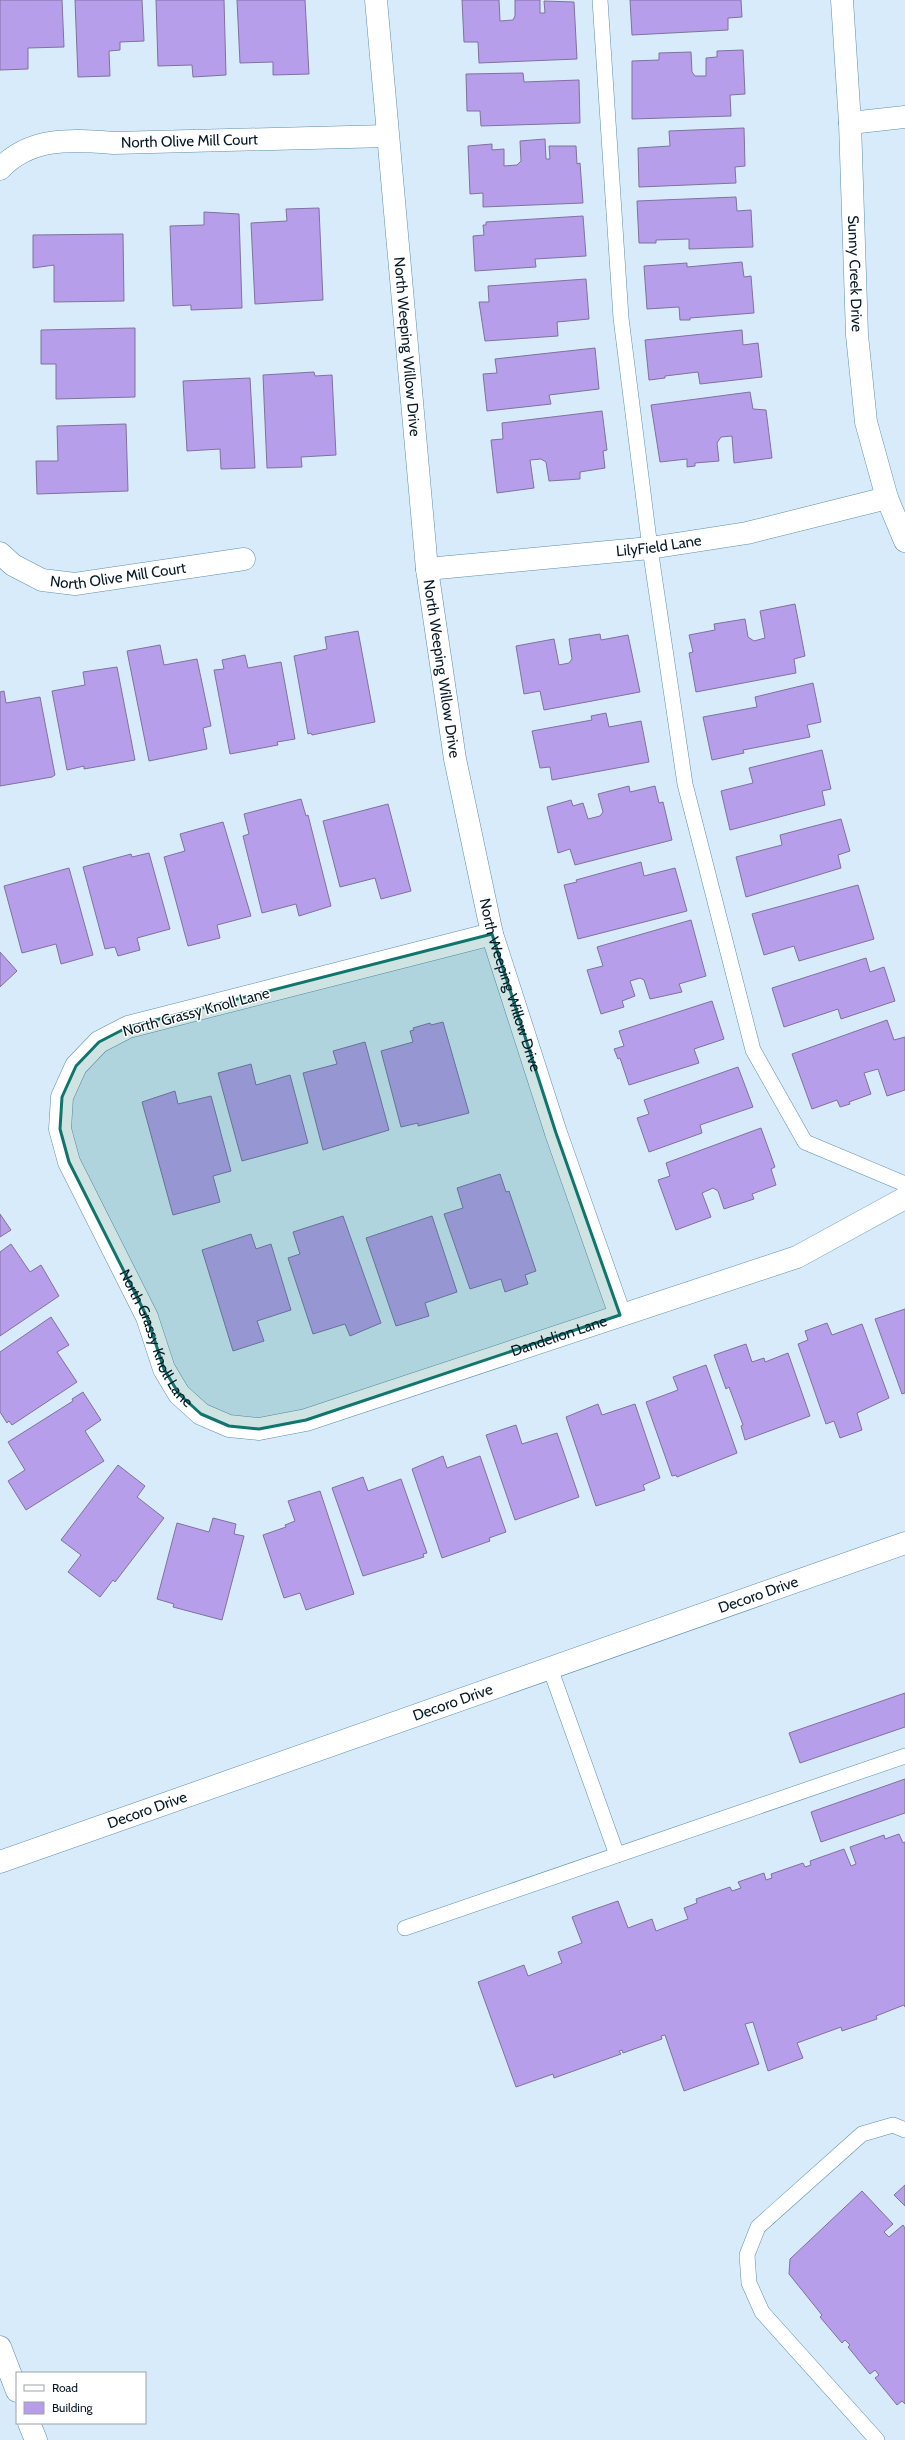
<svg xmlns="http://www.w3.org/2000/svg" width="905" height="2440" font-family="Cabin,sans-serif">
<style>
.building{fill:#b79eeb;stroke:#8071a0}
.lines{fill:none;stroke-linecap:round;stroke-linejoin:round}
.service-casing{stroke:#5d8faf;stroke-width:16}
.minor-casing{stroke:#5d8faf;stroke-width:23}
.secondary-casing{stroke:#5d8faf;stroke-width:23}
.service{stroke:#fff;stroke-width:15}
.minor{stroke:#fff;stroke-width:22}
.secondary{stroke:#fff;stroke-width:22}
.marked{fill:#0f766e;fill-opacity:0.2;stroke:#0f766e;stroke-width:3;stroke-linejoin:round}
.labels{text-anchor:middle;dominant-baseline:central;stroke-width:3;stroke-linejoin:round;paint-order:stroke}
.street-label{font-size:15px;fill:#051825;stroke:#fff}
</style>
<rect width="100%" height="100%" fill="#d7ebfa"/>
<g class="building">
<polygon points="0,0 62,0 64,47 28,48 28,69 0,70"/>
<polygon points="75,0 142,0 144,41 120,42 120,50 109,51 110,76 78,77"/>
<polygon points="156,0 224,0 226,75 193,77 192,65 158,66"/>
<polygon points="237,0 305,0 309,74 273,75 273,62 240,63"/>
<polygon points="462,0 499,0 500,21 513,20 515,16 515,0 540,0 540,13 545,13 544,1 574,2 577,59 479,63 478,42 464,42"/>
<polygon points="630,0 741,0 742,17 728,18 728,30 632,35"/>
<polygon points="743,50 745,94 730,95 731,116 632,119 632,61 659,60 659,53 691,52 692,72 695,76 706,76 706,58 717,57 717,51"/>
<polygon points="523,73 524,82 579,80 580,123 481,126 480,111 467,111 466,74"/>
<polygon points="744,128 745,166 735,167 736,183 639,187 638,148 670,146 669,131"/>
<polygon points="545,139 546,159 550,159 549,146 576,146 577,164 580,163 583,203 483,207 483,193 470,194 468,146 492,144 492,150 504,149 504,166 517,165 521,161 520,141"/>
<polygon points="736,197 737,211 751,210 753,247 689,249 689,239 656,240 656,243 639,243 637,201"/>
<polygon points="319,208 323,300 255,304 251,223 287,221 286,209"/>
<polygon points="204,212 239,214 242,308 191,310 191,305 173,306 170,226 204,225"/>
<polygon points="583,216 586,256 535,259 536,267 475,271 473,236 484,235 483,225 486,225 486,222"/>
<polygon points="123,234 124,301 54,302 54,265 33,268 33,235"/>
<polygon points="742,262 744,277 751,276 754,313 690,318 690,320 680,320 679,307 647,309 644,266 687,263 687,267"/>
<polygon points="586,279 589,319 557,322 558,336 485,341 479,302 489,302 488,286"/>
<polygon points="135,328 135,397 56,399 56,364 41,364 41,330"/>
<polygon points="742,330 743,345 758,343 762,377 700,384 698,372 665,376 665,378 649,380 645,340"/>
<polygon points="595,348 599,389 549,395 551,404 487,411 483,374 497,373 495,359"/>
<polygon points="314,372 315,376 332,375 336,455 301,457 302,467 267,468 263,375"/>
<polygon points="250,378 255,468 221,469 220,449 187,451 183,381"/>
<polygon points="750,392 753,409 766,410 772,458 734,463 732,436 721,437 717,443 719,461 695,463 695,466 687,467 687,459 660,462 651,405"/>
<polygon points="602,411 607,450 603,451 605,468 580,472 580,479 549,481 546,462 541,459 530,460 534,488 497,493 491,440 503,439 502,423"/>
<polygon points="126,424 128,491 37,494 36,461 58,461 57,426"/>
<polygon points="795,604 805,656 794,659 796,673 696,692 689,653 693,652 689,635 715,630 714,624 745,619 748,637 754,641 765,638 760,611"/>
<polygon points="358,631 375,722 312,735 311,733 308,734 294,656 327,649 325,637"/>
<polygon points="600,634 601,640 628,635 640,692 544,710 540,691 524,694 516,646 554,639 559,665 569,663 572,659 569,639"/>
<polygon points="160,645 164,665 197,659 211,726 203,728 207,749 149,761 127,651"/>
<polygon points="245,655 248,668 281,662 295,739 277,742 278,745 230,754 214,670 224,669 222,660"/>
<polygon points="117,667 135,760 84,769 84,766 67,770 52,691 85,685 83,672"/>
<polygon points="813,683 821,722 807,725 810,737 743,750 744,753 712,760 703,717 757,707 755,697"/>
<polygon points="4,691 6,703 40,697 55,775 52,777 0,786 0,692"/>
<polygon points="606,713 609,727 641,721 649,762 552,780 550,767 540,768 532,731 592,720 591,716"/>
<polygon points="822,750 831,789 822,791 825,805 730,830 721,791 753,783 749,768"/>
<polygon points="629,786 630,792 655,786 659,803 663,802 672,840 575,865 570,849 558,853 547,807 571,800 573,806 583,803 588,819 600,816 603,812 598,794"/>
<polygon points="301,799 306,816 308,815 331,906 299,916 296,904 262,913 243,836 249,834 244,814"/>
<polygon points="388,804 411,891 381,899 375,878 340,887 323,821"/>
<polygon points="841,819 850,851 838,855 841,868 746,897 736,857 782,845 780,835"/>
<polygon points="223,822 251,916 217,925 220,938 188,946 164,857 185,851 180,834"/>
<polygon points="149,853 170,929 137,938 140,950 118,956 115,947 105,949 83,867 131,854 132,857"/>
<polygon points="641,862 644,876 675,868 687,911 578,939 564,885 577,882 576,880"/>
<polygon points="69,868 93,955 61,964 56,944 22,953 4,886"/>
<polygon points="858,885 874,939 799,961 794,946 764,955 752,914"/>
<polygon points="691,920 706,976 679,984 682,992 650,999 644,980 640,978 630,981 635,996 622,1001 624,1007 601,1014 587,970 603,966 597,947"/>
<polygon points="0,952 17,971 0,987"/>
<polygon points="866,958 870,972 884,967 895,1001 841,1019 838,1009 784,1027 772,988"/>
<polygon points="712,1001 724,1039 694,1049 699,1063 629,1085 620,1058 618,1059 614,1049 624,1046 619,1031"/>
<polygon points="887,1020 894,1040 905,1037 905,1090 887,1096 878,1069 864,1073 871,1094 849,1102 850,1104 840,1107 837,1100 812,1109 792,1054"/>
<polygon points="443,1022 469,1113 418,1126 418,1123 401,1127 381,1051 413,1042 410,1031 414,1030 413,1028 430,1023 431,1025"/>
<polygon points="365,1042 389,1130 323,1150 303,1073 337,1064 333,1051"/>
<polygon points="251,1064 256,1085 290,1075 308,1143 242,1161 218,1073"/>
<polygon points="738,1067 753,1107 700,1125 702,1133 649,1152 637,1118 649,1114 644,1100"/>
<polygon points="175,1091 178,1104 211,1096 231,1171 213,1176 220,1202 173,1215 142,1102"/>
<polygon points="761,1128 775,1167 771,1169 776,1185 752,1194 754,1199 724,1209 718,1191 713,1188 702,1193 711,1217 676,1230 658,1180 670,1176 666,1163"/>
<polygon points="500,1174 506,1192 509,1191 536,1271 525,1275 528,1284 505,1292 501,1279 470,1289 444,1214 463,1208 457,1188"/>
<polygon points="0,1214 11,1230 0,1237"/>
<polygon points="343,1216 381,1323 350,1336 345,1324 313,1334 288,1258 300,1254 293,1232"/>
<polygon points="432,1216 457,1292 425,1303 429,1316 396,1326 366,1238"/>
<polygon points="251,1234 256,1249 271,1244 291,1310 257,1321 264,1341 233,1351 202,1250"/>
<polygon points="11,1244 30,1272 41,1265 59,1296 0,1336 0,1252"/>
<polygon points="905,1309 905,1393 902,1394 875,1319"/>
<polygon points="51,1317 69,1345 57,1352 77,1382 12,1425 9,1421 7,1423 0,1412 0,1352"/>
<polygon points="827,1323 832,1335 862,1324 889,1398 857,1413 862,1430 840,1438 834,1421 826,1424 798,1344 808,1340 805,1331"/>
<polygon points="746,1344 752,1362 764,1358 765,1362 788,1353 810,1416 745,1440 741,1426 743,1425 729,1387 726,1389 714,1355"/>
<polygon points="706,1365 737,1453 677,1477 676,1475 672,1476 646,1402 678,1390 673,1377"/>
<polygon points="83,1392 101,1420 85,1431 104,1461 26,1510 8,1481 25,1470 8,1442 73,1401 72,1399"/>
<polygon points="598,1404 602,1415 635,1404 660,1478 643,1485 645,1490 596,1506 566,1417"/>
<polygon points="516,1425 522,1444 557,1433 579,1497 515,1520 486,1435"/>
<polygon points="443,1456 447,1468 480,1456 506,1532 489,1538 490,1541 442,1558 412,1469"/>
<polygon points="118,1465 145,1486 137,1497 164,1518 115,1582 113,1580 100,1597 68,1572 81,1555 61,1540"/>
<polygon points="363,1477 368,1491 401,1479 427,1553 423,1554 424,1557 363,1576 332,1488"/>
<polygon points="320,1491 354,1594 306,1610 300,1593 284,1598 263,1535 286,1527 285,1525 295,1521 288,1501"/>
<polygon points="213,1518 236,1524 234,1534 244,1536 222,1620 173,1607 174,1604 157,1599 177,1523 209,1532"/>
<polygon points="905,1693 905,1727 800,1763 789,1733"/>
<polygon points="905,1779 905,1813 821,1842 811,1812"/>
<polygon points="899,1834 903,1843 905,1842 905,2007 904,2005 876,2016 877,2019 842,2031 841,2027 797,2043 803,2058 768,2071 753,2022 745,2024 759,2064 684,2091 665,2035 661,2036 662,2039 623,2053 622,2050 619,2051 621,2054 554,2078 553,2074 516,2087 478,1982 524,1965 528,1976 562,1963 558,1952 582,1943 572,1917 618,1901 628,1928 652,1919 656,1931 688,1919 684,1908 697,1903 696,1899 730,1887 732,1891 741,1888 738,1882 764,1873 766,1880 772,1878 771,1874 803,1863 805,1867 811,1865 810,1861 844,1849 851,1866 856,1864 850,1847 884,1835 885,1839"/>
<polygon points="905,2185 905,2206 894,2195"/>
<polygon points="862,2191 893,2224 884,2232 889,2237 903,2225 905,2228 905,2404 902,2401 897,2405 875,2378 879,2375 875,2370 870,2374 848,2347 850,2345 845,2340 842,2343 820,2317 822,2315 789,2274 790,2259"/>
</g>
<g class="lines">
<g class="service-casing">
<g id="service">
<polyline points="600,0 621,318 650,548 685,784 753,1050 805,1142 905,1184"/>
<polyline points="550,1668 617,1855"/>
<polyline points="405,1928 905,1756"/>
<polyline points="877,2440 762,2312 749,2283 747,2255 758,2227 862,2134 893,2125 905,2130"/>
</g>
</g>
<g class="minor-casing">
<g id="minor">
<path id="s1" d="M376,0L427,569L455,759L492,934L556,1133L620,1315"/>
<path id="s2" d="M842,0L850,123L857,335L866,422L887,498L905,541"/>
<polyline points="850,123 905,117"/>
<path id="s3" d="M0,169C31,136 73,140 114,143L387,136"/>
<path id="s4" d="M0,553L13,565L42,580L75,584L244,559"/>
<path id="s5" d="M427,569L650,548L747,533L887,498"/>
<path id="s6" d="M492,934L128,1027L99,1042L76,1066L62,1097L60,1129L69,1162L147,1317L164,1369L179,1394L201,1414L229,1426L259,1429L306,1420L797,1257L905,1198"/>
</g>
</g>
<g class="secondary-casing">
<g id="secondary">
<path id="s7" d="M0,1862L905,1543"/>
<polyline points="0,2347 17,2391"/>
<polyline points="29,2423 36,2440"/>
</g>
</g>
<use href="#service" class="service"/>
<use href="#minor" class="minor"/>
<use href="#secondary" class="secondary"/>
</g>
<path class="marked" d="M492,934L556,1133L620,1315L306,1420L259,1429L229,1426L201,1414L179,1394L164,1369L147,1317L69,1162L60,1129L62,1097L76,1066L99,1042L128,1027Z"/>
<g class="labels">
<g class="street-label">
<text stroke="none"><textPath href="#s3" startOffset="197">North Olive Mill Court</textPath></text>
<text stroke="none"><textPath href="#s2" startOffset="274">Sunny Creek Drive</textPath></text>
<text stroke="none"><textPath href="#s1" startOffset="348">North Weeping Willow Drive</textPath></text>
<text stroke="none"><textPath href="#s5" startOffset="233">LilyField Lane</textPath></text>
<text stroke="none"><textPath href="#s4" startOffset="127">North Olive Mill Court</textPath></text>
<text stroke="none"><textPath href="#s1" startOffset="672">North Weeping Willow Drive</textPath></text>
<text stroke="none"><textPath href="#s1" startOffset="996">North Weeping Willow Drive</textPath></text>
<text transform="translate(196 1012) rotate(-15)">North Grassy Knoll Lane</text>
<text stroke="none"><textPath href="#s6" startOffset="739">North Grassy Knoll Lane</textPath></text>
<text stroke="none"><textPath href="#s6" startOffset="1204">Dandelion Lane</textPath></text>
<text stroke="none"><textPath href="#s7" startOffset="804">Decoro Drive</textPath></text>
<text stroke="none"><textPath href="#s7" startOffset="480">Decoro Drive</textPath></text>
<text stroke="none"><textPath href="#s7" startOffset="156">Decoro Drive</textPath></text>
</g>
</g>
<rect x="16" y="2372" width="130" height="52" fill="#ffffff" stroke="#9ba3a8"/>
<rect x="24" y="2385" width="20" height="6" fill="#ffffff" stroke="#9ba3a8"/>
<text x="52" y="2392" font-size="12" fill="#051825">Road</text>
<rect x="24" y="2402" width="20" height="12" fill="#b79eeb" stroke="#9ba3a8"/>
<text x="52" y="2412" font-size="12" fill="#051825">Building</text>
</svg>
